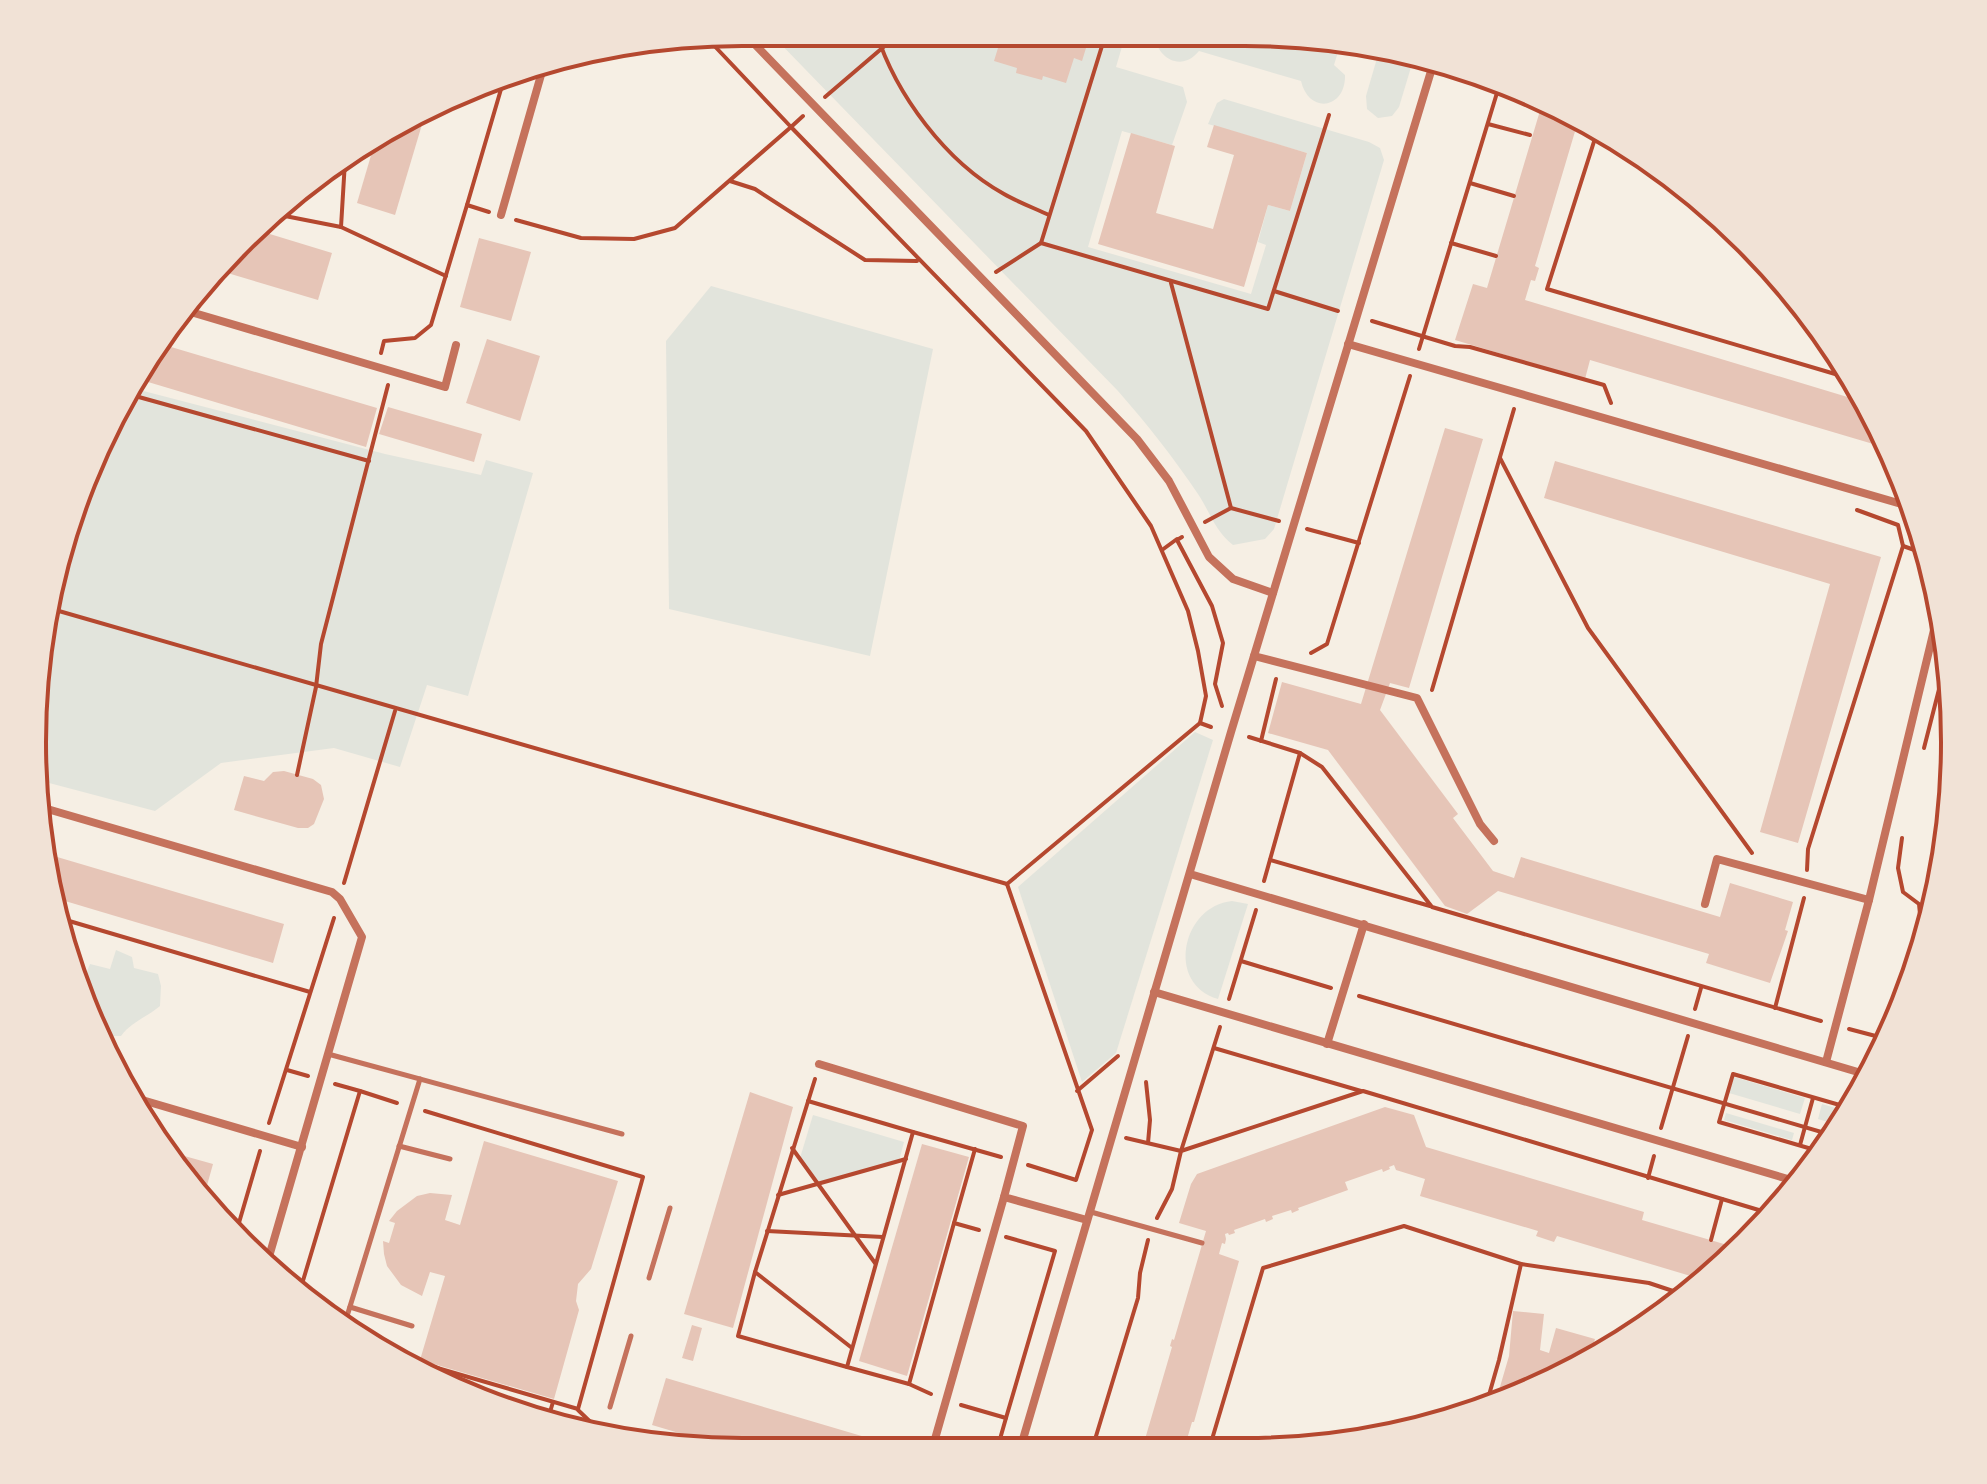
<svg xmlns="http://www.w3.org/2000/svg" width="1987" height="1484" font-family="Cabin,sans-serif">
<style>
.green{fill:#e2e4dc}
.building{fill:#e6c5b7}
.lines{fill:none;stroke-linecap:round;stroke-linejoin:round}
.path{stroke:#b5482f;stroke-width:4}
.service{stroke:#c5725c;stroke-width:5}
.minor{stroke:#c5725c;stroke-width:8}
.rim{fill:none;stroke:#b5482f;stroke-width:4}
</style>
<rect width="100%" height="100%" fill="#f6efe4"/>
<g class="green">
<path d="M769,32L1126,33L1116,67L1183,87L1187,102L1172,145L1122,131L1088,247L1251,294L1266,245L1258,242L1268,205L1290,211L1307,153L1208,124L1217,103L1224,99L1369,142L1380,148L1384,160L1274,529L1265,539L1233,545C1215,531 1210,512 1198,494C1173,457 1147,424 1118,391Z"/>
<path d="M1154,33H1291L1341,42L1334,65L1345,75C1346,109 1309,115 1301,81L1199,51C1181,73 1156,58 1154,33Z"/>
<polygon points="1380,48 1415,54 1399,107 1392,116 1378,118 1367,109 1366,96"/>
<polygon points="711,286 933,349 870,656 669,609 666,341"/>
<polygon points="132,388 385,454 481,475 486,460 533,473 468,696 427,685 400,767 334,748 221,763 155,811 34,779 46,603 105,428"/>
<polygon points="1195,732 1213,740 1116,1053 1082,1082 1018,887"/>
<path d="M1232,901L1248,904L1218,999C1165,984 1182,906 1232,901Z"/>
<path d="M116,950L132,957L134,968L158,974L161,986L160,1006C147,1017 131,1022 121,1036H102L90,1012L97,1001L81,986L90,964L110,969Z"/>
<polygon points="1734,1077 1805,1098 1800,1114 1729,1093"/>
<polygon points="1822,1104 1849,1112 1841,1126 1818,1119"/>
<polygon points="1726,1113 1794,1133 1792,1140 1724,1120"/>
<polygon points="813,1115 904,1142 899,1161 819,1183 800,1158"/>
</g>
<g class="building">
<polygon points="1020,33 1083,33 1090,35 1082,61 1074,58 1066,83 1043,76 1042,80 1016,73 1017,68 994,61 1002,35 1018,40"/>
<polygon points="1542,104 1579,118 1535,266 1539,268 1535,281 1531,280 1525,300 1864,402 1890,449 1590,360 1585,379 1455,340 1473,284 1487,288"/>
<polygon points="426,111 395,215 357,203 377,135 387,127"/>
<polygon points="1214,125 1307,153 1290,211 1268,205 1244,287 1098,244 1131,133 1175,146 1156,213 1213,229 1234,155 1207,147"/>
<polygon points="260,231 332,253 318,300 214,269"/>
<polygon points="479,238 531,252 511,321 460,307"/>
<polygon points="487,339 540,356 520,421 466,403"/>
<polygon points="161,344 377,408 366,447 138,379"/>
<polygon points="388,407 482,434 474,462 379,434"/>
<polygon points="1445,428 1483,439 1409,688 1390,683 1380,710 1458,814 1453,818 1493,871 1514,878 1521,857 1720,917 1730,883 1793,902 1785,930 1788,931 1770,983 1706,963 1709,954 1498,891 1467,914 1445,906 1328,750 1268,733 1282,682 1361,704"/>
<polygon points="1555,461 1881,557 1798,843 1760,832 1830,584 1544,498"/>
<polygon points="284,771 313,779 321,785 324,799 314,824 308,828 298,828 234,810 244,776 264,781 273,772"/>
<polygon points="47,854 284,924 273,963 55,898"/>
<polygon points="750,1092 793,1107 733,1328 684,1314"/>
<polygon points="1385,1107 1414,1115 1426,1147 1644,1212 1642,1220 1741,1249 1704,1280 1557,1236 1554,1242 1536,1236 1538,1231 1420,1196 1425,1179 1396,1170 1394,1165 1389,1167 1390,1169 1383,1172 1382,1169 1345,1182 1348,1190 1298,1208 1299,1210 1292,1213 1291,1210 1272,1216 1273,1219 1266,1222 1265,1219 1234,1230 1235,1233 1229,1235 1228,1233 1225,1234 1226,1239 1225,1244 1222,1243 1219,1254 1239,1261 1194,1422 1192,1422 1185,1446 1143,1446 1172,1347 1170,1346 1172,1339 1174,1340 1206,1231 1179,1223 1191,1184 1197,1174"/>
<polygon points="484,1141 618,1181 591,1269 578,1284 576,1301 579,1310 554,1399 420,1360 445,1276 430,1272 422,1296 401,1285 387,1266 384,1254 383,1241 389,1243 395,1223 389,1221 397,1211 417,1196 430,1193 452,1195 445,1220 460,1225"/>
<polygon points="922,1144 969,1157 907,1376 859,1361"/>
<polygon points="163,1150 213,1164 204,1196 184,1174"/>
<polygon points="1513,1311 1544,1314 1540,1350 1549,1353 1556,1328 1595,1339 1589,1357 1495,1404 1509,1356"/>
<polygon points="692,1325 702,1328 693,1361 682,1358"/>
<polygon points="666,1378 892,1445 892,1446 723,1446 652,1425"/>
</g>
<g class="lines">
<g class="path">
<path d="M876,32C896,95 946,162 1004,194C1018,202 1034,208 1049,215"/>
<polyline points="825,97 901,32"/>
<polyline points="803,116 791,127 1086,431 1151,526 1188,611 1198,651 1206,696 1200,723 1007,884"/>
<polyline points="1488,124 1530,135"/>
<polyline points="1598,129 1547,289 1852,379"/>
<polyline points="730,181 755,189 865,260 917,261"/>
<polyline points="1470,183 1514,196"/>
<polyline points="467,205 504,79"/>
<polyline points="280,215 341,227 446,276"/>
<polyline points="516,220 581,238 634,239 675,228 791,127 706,37"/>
<polyline points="341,227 345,161"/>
<polyline points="1041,243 1268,309 1329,115"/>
<polyline points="1451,243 1496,256"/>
<polyline points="996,272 1041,243 1106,33"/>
<polyline points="1171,283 1231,508 1279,521"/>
<polyline points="1274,291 1338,311"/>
<polyline points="1372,321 1455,346 1470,347 1604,385 1611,403"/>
<polyline points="1419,349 1500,83"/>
<polyline points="381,353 384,341 415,338 431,325 467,205 489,212"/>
<polyline points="128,394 369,461"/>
<polyline points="1500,458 1588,628 1752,853"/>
<polyline points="1205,522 1231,508"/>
<polyline points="1307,529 1359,543"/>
<polyline points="1182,537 1177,540 1212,606 1223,643 1215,684 1222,706"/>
<polyline points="1903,546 1926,554"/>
<polyline points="1162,550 1177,539"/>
<polyline points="45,607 1007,884"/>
<polyline points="1311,653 1327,644 1410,376"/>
<polyline points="1432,690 1514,409"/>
<polyline points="1200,723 1211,727"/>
<polyline points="1249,737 1300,753 1264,881"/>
<polyline points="1261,741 1276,679"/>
<polyline points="1924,748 1947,658"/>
<polyline points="1300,753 1322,767 1432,907 1821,1021"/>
<polyline points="297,775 316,687 321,644 388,385"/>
<polyline points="1270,860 1430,906"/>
<polyline points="1807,870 1808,849 1903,546 1898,525 1857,510"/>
<polyline points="344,883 395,711"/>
<polyline points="1007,884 1092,1130 1076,1180 1028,1165"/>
<polyline points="59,918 310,992"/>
<polyline points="1241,961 1331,988"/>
<polyline points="1359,996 1835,1136"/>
<polyline points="1229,999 1256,910"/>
<polyline points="1775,1008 1804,898"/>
<polyline points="1695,1009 1701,988"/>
<polyline points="1849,1029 1887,1039"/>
<polyline points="1888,1038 1921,924 1919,904 1903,892 1898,868 1902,838"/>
<polyline points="1214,1048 1361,1091"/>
<polyline points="287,1070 308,1076"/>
<polyline points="815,1079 755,1272 738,1336 847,1367"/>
<polyline points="1146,1082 1150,1120 1148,1143"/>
<polyline points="360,1091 397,1103"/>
<polyline points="1077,1091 1118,1056"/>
<polyline points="808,1101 913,1132"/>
<polyline points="269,1123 334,918"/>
<polyline points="1661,1128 1688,1036"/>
<polyline points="1126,1138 1181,1151 1220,1027"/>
<polyline points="1800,1145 1813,1098"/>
<polyline points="792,1148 875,1263"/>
<polyline points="975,1149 954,1223 979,1230"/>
<polyline points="1822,1152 1719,1122 1733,1074 1850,1108"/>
<polyline points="1648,1178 1654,1156"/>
<polyline points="778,1195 906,1159"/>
<polyline points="1157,1218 1172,1189 1181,1151 1363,1091 1772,1214"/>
<polyline points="767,1231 883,1237"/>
<polyline points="236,1233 260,1151"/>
<polyline points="1711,1240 1722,1199"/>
<polyline points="1521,1264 1649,1283 1685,1295"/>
<polyline points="755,1272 852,1348"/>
<polyline points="1698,1284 1700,1278"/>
<polyline points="299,1294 360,1091 335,1084"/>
<polyline points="379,1351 578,1409 643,1177 425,1111"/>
<polyline points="909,1384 954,1223"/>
<polyline points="931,1394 909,1384 847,1367 913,1132 1001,1157"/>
<polyline points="961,1405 1006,1418 1055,1251 1006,1237"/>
<polyline points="578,1410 605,1436"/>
<polyline points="547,1422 553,1402"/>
<polyline points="998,1446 1006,1418"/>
<polyline points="1093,1446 1138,1298 1140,1273 1148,1240"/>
<polyline points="1210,1446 1263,1268 1404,1226 1521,1264 1499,1360 1485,1409"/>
</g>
<g class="service">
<polyline points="328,1054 622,1134"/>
<polyline points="399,1146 450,1159"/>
<polyline points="1091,1212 1202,1243"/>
<polyline points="649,1278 670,1208"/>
<polyline points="350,1307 412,1326"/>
<polyline points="344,1326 420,1079"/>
<polyline points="610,1407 631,1336"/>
</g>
<g class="minor">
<polyline points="743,32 1137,439 1169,481 1209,557 1233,579 1273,593"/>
<polyline points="501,215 545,61"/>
<polyline points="184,310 445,387 456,345"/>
<polyline points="1348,344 1912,507"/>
<polyline points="1254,656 1417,698 1480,824 1494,841"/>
<polyline points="37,806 332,892 340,899 362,937 266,1267"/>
<polyline points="1190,874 1868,1075"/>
<polyline points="1705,904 1717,859 1869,900"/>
<polyline points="1154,992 1798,1182"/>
<polyline points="1327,1044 1364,924"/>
<polyline points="1826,1062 1869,900 1941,601"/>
<polyline points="819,1064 1023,1126 1004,1197 1087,1220"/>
<polyline points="132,1097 302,1147"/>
<polyline points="1627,1338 1644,1321 1655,1319"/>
<polyline points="933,1446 1004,1197"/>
<polyline points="1021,1446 1231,732 1435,58"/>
</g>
</g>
<path d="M0 0H1987V1484H0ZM742 46H1245A696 696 0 0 1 1941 742V742A696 696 0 0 1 1245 1438H742A696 696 0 0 1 46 742V742A696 696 0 0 1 742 46Z" fill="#f1e2d6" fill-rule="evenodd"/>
<path class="rim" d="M742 46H1245A696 696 0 0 1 1941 742V742A696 696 0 0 1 1245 1438H742A696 696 0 0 1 46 742V742A696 696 0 0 1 742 46Z"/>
</svg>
